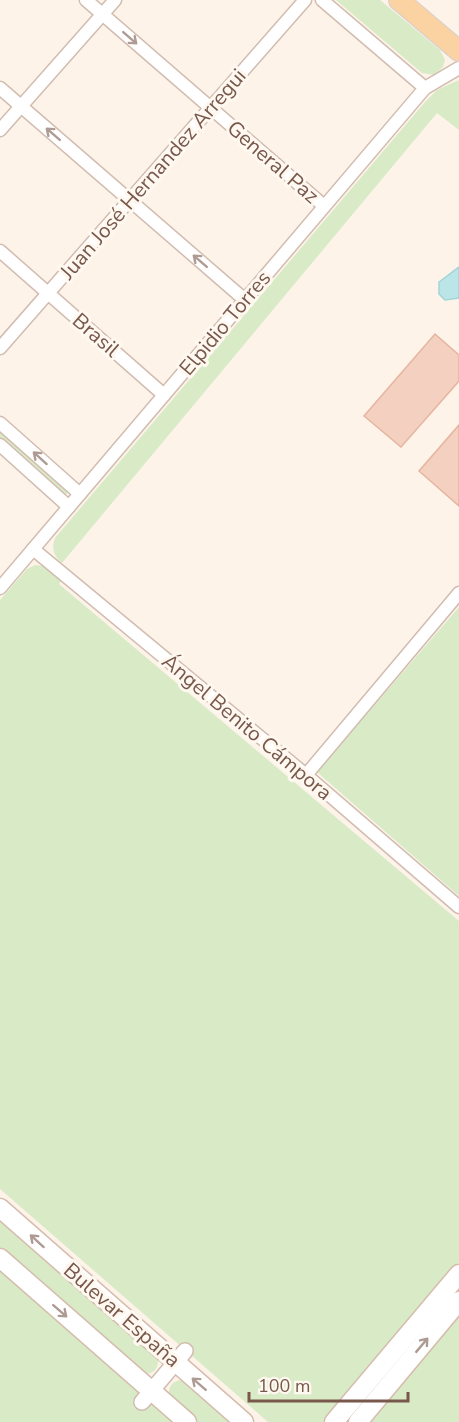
<svg xmlns="http://www.w3.org/2000/svg" width="459" height="1422" font-family="'Nunito Sans',sans-serif">
<style>
.green{fill:#d8ebc6}
.water{fill:#bce5e7;stroke:#a2d5d9;stroke-width:1.5}
.building{fill:#f3d0c0;stroke:#e6b5a0;stroke-width:1.5}
.lines{fill:none;stroke-linecap:round;stroke-linejoin:round}
.minor-casing{stroke:#d2bcb0;stroke-width:15}
.tertiary-casing{stroke:#d2bcb0;stroke-width:18}
.secondary-casing{stroke:#d5bcad;stroke-width:21}
.primary-casing{stroke:#d9d0cd;stroke-width:22}
.minor{stroke:#fff;stroke-width:12}
.tertiary{stroke:#fff;stroke-width:15}
.secondary{stroke:#fff;stroke-width:18}
.primary{stroke:#fbd2a1;stroke-width:20}
.oneway{stroke:#ae9b93}
.labels{text-anchor:middle;dominant-baseline:central;stroke-width:6;stroke-linejoin:round;paint-order:stroke}
.street-label{font-size:21px;fill:#78584b;stroke:#fff8f0}
</style>
<rect width="100%" height="100%" fill="#fdf3e9"/>
<g class="green">
<polygon points="336,0 380,0 440,50 445,60 443,67 434,75 422,73"/>
<path d="M459,80V130L437,113L62,563C54,556 51,549 55,538L425,102L437,90Z"/>
<polygon points="0,429 67,490 67,494 62,494 0,439"/>
<polygon points="35,565 44,566 62,580 59,584 459,921 459,1262 324,1422 268,1422 0,1189 0,600 27,569"/>
<polygon points="459,607 459,896 317,772"/>
<path d="M0,1219L158,1358C159,1368 154,1374 144,1374L0,1249Z"/>
<polygon points="0,1269 139,1392 148,1404 153,1404 173,1422 0,1422"/>
<polygon points="459,1313 459,1422 366,1422"/>
<path d="M180,1380L183,1381L233,1422H196L169,1396C168,1388 171,1382 180,1380Z"/>
</g>
<polygon class="water" points="459,267 459,298 445,300 439,294 439,282"/>
<g class="building">
<polygon points="435,334 459,355 459,381 401,447 364,416"/>
<polygon points="459,425 459,506 419,471"/>
</g>
<g class="lines">
<g class="minor-casing">
<g id="minor">
<polyline points="86,0 324,206"/>
<polyline points="322,0 425,88"/>
<polyline points="0,88 245,300"/>
<polyline points="0,130 115,0"/>
<polyline points="0,251 164,395"/>
<polyline points="0,348 305,0"/>
<polyline points="0,423 80,494"/>
<polyline points="0,445 69,507"/>
<polyline points="33,549 306,775 459,907"/>
<polyline points="0,588 425,88 459,68"/>
<polyline points="306,775 459,593"/>
</g>
</g>
<g class="tertiary-casing">
<polyline id="tertiary" points="142,1402 185,1351"/>
</g>
<g class="secondary-casing">
<g id="secondary">
<polyline points="0,1208 244,1422"/>
<polyline points="0,1258 187,1422"/>
<polyline points="334,1422 459,1274"/>
<polyline points="358,1422 459,1301"/>
</g>
</g>
<g class="primary-casing">
<polyline id="primary" points="399,0 459,51"/>
</g>
<use href="#minor" class="minor"/>
<use href="#tertiary" class="tertiary"/>
<use href="#secondary" class="secondary"/>
<use href="#primary" class="primary"/>
</g>
<defs><path id="oneway-shaft" d="M-6 0H5M1.5-3L5.5 0L1.5 3" fill="none" stroke-width="1.6" stroke-linecap="round" stroke-linejoin="round" transform="scale(1.5)"/></defs>
<g class="oneway">
<use href="#oneway-shaft" transform="translate(130 38) rotate(41)"/>
<use href="#oneway-shaft" transform="translate(53 134) rotate(-139)"/>
<use href="#oneway-shaft" transform="translate(200 261) rotate(-139)"/>
<use href="#oneway-shaft" transform="translate(40 458) rotate(-138)"/>
<use href="#oneway-shaft" transform="translate(37 1241) rotate(-138)"/>
<use href="#oneway-shaft" transform="translate(60 1311) rotate(41)"/>
<use href="#oneway-shaft" transform="translate(422 1345) rotate(-50)"/>
<use href="#oneway-shaft" transform="translate(199 1384) rotate(-139)"/>
</g>
<g class="labels">
<g class="street-label">
<text transform="translate(273 162) rotate(41)">General Paz</text>
<text transform="translate(153 174) rotate(-49)">Juan José Hernandez Arregui</text>
<text transform="translate(225 323) rotate(-50)">Elpidio Torres</text>
<text transform="translate(96 335) rotate(41)">Brasil</text>
<text transform="translate(247 727) rotate(40)">Ángel Benito Cámpora</text>
<text transform="translate(122 1315) rotate(41)">Bulevar España</text>
</g>
</g>
<path d="M249 1392v9h159v-9" fill="none" stroke="#78584b" stroke-width="3"/>
<text x="258" y="1392" font-size="18" fill="#78584b" stroke="#fff8f0" stroke-width="4.5" paint-order="stroke">100 m</text>
</svg>
